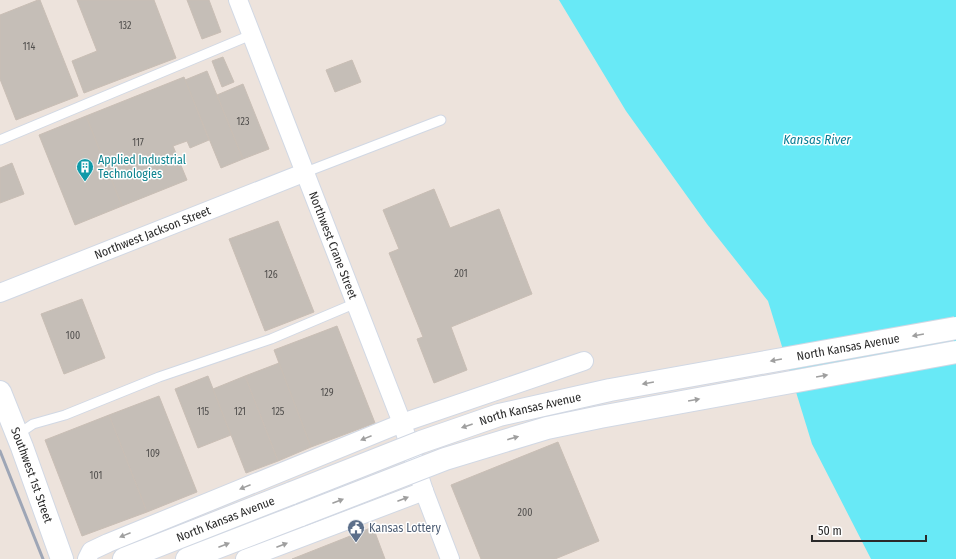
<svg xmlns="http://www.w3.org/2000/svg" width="956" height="559" font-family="'Fira Sans Condensed',sans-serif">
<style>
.water{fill:#68e9f6}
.building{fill:#c5beb7;stroke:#c9beb5}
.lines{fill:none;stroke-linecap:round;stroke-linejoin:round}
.service-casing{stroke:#d1d8e4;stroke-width:11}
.minor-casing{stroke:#d1d8e4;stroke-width:20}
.tertiary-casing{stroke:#d1d8e4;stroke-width:24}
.secondary-casing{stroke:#d1d8e4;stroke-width:24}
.service{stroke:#fff;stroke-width:9}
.minor{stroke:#fff;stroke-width:18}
.tertiary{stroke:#fff;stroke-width:22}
.secondary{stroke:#fff;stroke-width:22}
.rail{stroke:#9ea6b6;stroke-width:3}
.secondary-bridge-casing{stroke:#d1d8e4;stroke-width:24;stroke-linecap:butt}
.secondary-bridge{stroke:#fff;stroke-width:22}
.oneway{fill:#9f9f9f}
.labels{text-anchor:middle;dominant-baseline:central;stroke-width:3;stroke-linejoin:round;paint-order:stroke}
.number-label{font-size:10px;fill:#514f4d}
.culture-label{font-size:12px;fill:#0d838f;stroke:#fff;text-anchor:start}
.street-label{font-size:12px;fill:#2a2a2a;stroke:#fff}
.service-label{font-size:12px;fill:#4e5e75;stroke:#fff;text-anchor:start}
.water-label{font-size:13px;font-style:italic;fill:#067d95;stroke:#fff}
</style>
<rect width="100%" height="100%" fill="#ede3dc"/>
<polygon class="water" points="559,0 956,0 956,559 871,559 812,444 768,301 707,224 626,111"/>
<g class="building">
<polygon points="38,0 40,0 78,96 16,120 0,79 0,15"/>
<polygon points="77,0 154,0 176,58 84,93 72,61 97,51"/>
<polygon points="187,0 209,0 221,32 202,39"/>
<polygon points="223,57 234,82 222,87 212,61"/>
<polygon points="352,60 361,82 335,92 326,70"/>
<polygon points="207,71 243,159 221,168 185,80"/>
<polygon points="184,77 209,140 190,148 187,141 173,146 187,180 122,206 86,116"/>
<polygon points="243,84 269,149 243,159 217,95"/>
<polygon points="86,116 122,206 75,225 39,135"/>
<polygon points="12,163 24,194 0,203 0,168"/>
<polygon points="434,189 450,228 499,209 532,294 451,327 467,370 434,383 417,339 423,337 389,253 399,249 383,210"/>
<polygon points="278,221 314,312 265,331 229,239"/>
<polygon points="82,299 105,358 64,374 41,314"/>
<polygon points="337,326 375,423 311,447 274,350"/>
<polygon points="279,363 311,447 278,461 245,376"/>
<polygon points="208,376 231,435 198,448 175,389"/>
<polygon points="245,376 278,461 246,473 213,389"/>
<polygon points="159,396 197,492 147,512 109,415"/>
<polygon points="109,415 147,512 82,536 45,440"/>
<polygon points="558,442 599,541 555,559 481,559 451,485"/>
<polygon points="373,527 385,559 292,559"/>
</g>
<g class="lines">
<g class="service-casing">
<g id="service">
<polyline points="0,140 251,35"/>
<polyline points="306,172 441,120"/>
<polyline points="17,435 33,424 65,415 159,377 271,339 356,303"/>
</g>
</g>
<g class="minor-casing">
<g id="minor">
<path id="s1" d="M238,0L402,423L424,491L450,559"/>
<path id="s2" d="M0,293L306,172"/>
<polyline points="87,559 91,551 108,543 402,423 584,361"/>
<polyline points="245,559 424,491"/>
</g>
</g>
<g class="tertiary-casing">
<g id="tertiary">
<path id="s3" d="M0,392L22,447L62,559"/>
</g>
</g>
<g class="secondary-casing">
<g id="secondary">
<path id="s4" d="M124,559L292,493"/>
<polyline points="187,559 301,515"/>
</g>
</g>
<use href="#service" class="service"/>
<use href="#minor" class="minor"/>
<use href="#tertiary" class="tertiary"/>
<use href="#secondary" class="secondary"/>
<polyline class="rail" points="0,451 43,559"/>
<g class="secondary-bridge-casing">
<g id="secondary-bridge">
<path id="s5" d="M292,493L421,442L499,415L610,390L956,328"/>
<polyline points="301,515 445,459 547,428 600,417 956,352"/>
</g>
</g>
<use href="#secondary-bridge" class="secondary-bridge"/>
</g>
<defs><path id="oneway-solid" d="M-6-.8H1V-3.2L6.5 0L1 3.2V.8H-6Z"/></defs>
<g class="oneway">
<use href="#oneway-solid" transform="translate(918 335) rotate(170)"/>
<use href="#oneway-solid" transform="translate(776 360) rotate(170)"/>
<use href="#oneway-solid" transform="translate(822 376) rotate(-10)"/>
<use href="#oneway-solid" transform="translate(648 383) rotate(170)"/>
<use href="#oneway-solid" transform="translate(694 400) rotate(-10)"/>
<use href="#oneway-solid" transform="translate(467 426) rotate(161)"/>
<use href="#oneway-solid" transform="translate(366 438) rotate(158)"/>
<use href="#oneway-solid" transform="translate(513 438) rotate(-16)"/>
<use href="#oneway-solid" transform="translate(245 487) rotate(158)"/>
<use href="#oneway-solid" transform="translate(403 499) rotate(-21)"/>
<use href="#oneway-solid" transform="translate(338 501) rotate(-21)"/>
<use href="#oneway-solid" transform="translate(125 535) rotate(158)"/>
<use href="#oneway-solid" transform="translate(224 545) rotate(-21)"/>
<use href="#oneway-solid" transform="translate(282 545) rotate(-21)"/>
</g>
<defs>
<g id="building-pin" transform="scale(0.9)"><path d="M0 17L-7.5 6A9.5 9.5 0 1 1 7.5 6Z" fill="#0f9aa8" stroke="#fff"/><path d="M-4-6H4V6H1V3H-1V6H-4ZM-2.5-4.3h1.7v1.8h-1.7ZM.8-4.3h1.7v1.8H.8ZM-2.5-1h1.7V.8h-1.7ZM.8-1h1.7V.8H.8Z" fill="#fff"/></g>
<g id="civic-pin" transform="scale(0.9)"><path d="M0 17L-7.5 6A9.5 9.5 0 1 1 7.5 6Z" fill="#5c6f8a" stroke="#fff"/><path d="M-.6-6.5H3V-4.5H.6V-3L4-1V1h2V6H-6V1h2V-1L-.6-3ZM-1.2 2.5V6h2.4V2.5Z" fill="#fff"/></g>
</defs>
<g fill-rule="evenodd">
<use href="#building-pin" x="85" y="167"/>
<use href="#civic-pin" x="356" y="528"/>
</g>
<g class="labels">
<g class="number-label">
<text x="125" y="26">132</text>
<text x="29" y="47">114</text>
<text x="243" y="122">123</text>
<text x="138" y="143">117</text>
<text x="461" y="274">201</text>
<text x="271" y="275">126</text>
<text x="73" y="336">100</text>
<text x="327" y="393">129</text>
<text x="203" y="412">115</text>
<text x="240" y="412">121</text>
<text x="278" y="412">125</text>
<text x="153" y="454">109</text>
<text x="96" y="476">101</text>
<text x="525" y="513">200</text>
</g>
<g class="culture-label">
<text x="98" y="160">Applied Industrial<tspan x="98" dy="14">Technologies</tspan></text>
</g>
<g class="street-label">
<text stroke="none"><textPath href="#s2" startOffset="164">Northwest Jackson Street</textPath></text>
<text stroke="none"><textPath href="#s1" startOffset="263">Northwest Crane Street</textPath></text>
<text stroke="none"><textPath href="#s5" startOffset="577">North Kansas Avenue</textPath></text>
<text stroke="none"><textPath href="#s5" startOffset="253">North Kansas Avenue</textPath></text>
<text stroke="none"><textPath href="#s3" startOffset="89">Southwest 1st Street</textPath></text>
<text stroke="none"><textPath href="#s4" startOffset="109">North Kansas Avenue</textPath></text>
</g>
<g class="service-label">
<text x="369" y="528">Kansas Lottery</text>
</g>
<g class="water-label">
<text x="817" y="139">Kansas River</text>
</g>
</g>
<path d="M812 535v6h114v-6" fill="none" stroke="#2a2a2a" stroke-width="2"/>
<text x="818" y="535" font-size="12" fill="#2a2a2a" stroke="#ffffff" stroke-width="3" paint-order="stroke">50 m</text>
</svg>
